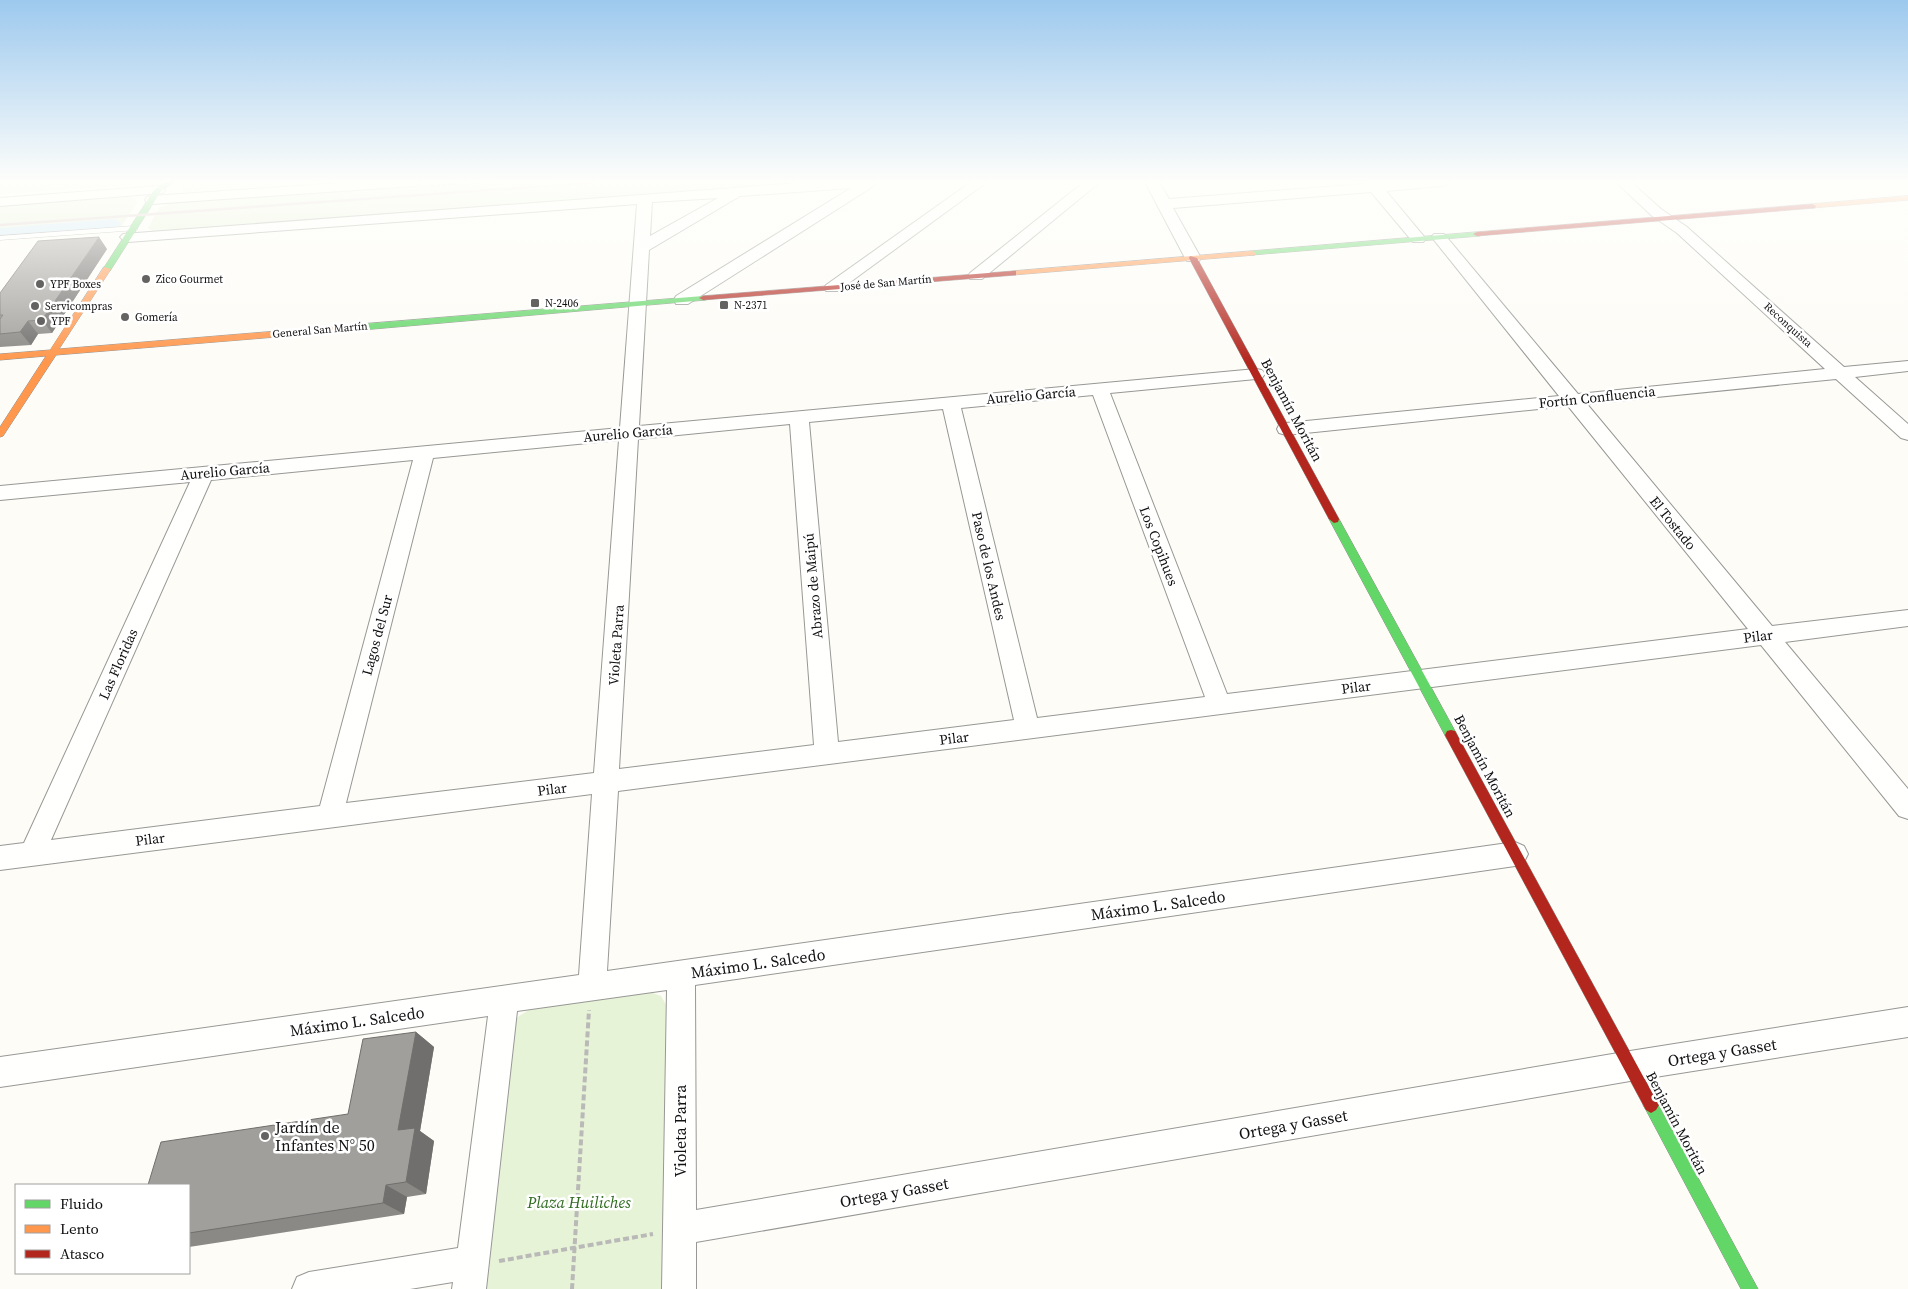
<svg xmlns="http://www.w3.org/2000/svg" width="1908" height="1289" font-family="'Source Serif 4',serif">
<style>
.industrial{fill:#f5f0f3}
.green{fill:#e7f3d7}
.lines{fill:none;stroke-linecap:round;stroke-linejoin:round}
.canal{fill:#cde8f7;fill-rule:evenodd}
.lane-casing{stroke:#979795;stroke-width:1}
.street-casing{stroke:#979795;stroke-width:2}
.fast-casing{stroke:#8e8d8b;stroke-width:1}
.slow-casing{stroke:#8e8d8b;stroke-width:1}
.jam-casing{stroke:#8e8d8b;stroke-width:1}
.path-far1{stroke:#b9b9b8;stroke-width:2.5;stroke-dasharray:4 2;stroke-linecap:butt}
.path{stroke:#b9b9b8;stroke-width:4;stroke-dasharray:6 3;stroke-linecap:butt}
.lane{fill:#fffffe;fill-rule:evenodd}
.street{fill:#fffffe;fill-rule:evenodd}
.fast{fill:#63d668;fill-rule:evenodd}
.slow{fill:#ff974d;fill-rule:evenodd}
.jam{fill:#b3261e;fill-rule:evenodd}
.rail{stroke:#d9c6c7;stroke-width:2.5}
.wall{fill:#8a8986}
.shaded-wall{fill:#716f6d}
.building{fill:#a19f9c;stroke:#716f6d}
.poi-dot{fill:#646362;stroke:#fff;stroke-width:2}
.labels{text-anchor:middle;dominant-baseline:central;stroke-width:5;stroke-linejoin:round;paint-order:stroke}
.far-poi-label{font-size:11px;fill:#111;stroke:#fff;text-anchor:start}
.far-street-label{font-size:11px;fill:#111;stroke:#fff}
.street-label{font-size:14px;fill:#111;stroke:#fff}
.near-street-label{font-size:16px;fill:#111;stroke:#fff}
.near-poi-label{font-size:16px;fill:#111;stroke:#fff;text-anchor:start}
.near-park-label{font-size:16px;font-style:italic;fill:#2f6b1f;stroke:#fff}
</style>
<rect width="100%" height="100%" fill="#fdfcf7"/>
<polygon class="industrial" points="184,182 313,182 186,192 180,189"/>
<g class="green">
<polygon points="0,182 137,182 129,185 0,194"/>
<polygon points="450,182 811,182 160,231 152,231 148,228 159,208 173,202"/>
<polygon points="130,197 136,199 137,203 121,227 0,236 0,206"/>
<polygon points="647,991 661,996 668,1008 664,1289 482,1289 515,1021 519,1016 532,1008"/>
</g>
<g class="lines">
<polygon class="canal" points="113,219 118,221 121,224 118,227 0,238 0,228"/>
<g class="lane-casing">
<polygon id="lane" points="134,226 137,226 137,230 0,240 0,236"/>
</g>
<g class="street-casing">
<g id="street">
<polygon points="354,182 421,182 419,185 414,186 152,204 147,203 145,200 147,197 152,196"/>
<path d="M813,182H875L872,187L688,304H676L674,300L676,296L851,188L740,196L649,250L639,426L1256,369L1262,370L1265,374L1262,378L1256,379L1110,393L1227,694L1748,629L1568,406L1286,435L1279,433L1277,429L1279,425L1286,423L1559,396L1434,240L1431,237L1434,234H1444L1578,394L1825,369L1677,233L1651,215L1616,182H1631L1661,209L1687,227L1844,367L1908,361V371L1855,377L1908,424V440L1901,438L1836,379L1587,404L1772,626L1908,610V626L1785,642L1908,789V819L1899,816L1761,645L618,791L607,971L1515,842L1524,846L1528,854L1524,862L1515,866L695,985L696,1210L1630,1051L1908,1007V1037L1630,1081L696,1242V1289H662L667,990L517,1011L486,1289H452L453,1282L410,1289H292L297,1277L309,1272L458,1248L488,1016L0,1087V1057L579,975L592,794L0,870V846L24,843L190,482L0,500V486L620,428L637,204L128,242L123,240L120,237L123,234ZM718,198L650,236L652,202ZM1093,395L1205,697L1037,718L961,408ZM943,409L1014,720L838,742L809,422ZM790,424L814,745L619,769L638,439ZM619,440L594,773L346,803L433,458ZM413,460L320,806L51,840L211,480Z"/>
<polygon points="971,182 987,182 838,291 826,291 824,288 826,285"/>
<polygon points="1084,182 1100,182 982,279 970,279 968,276 970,273"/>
<polygon points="1145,182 1159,182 1169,199 1365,184 1364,182 1448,182 1446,185 1441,186 1386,191 1426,239 1423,242 1413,242 1371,192 1173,208 1201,258 1199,261 1187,261 1185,258"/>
<polygon points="158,186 163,187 165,190 163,193 0,206 0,198"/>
</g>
</g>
<g class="fast-casing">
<g id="fast">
<polygon points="166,182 174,182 161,191 110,271 104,271 103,269 154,190"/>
<polygon points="1477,232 1481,234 1480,236 1252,255 1248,253 1252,251"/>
<polygon points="703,296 706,296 706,300 362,330 358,327 362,324"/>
<polygon points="1334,515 1339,519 1455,731 1457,735 1455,739 1451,740 1447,739 1329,519"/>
<polygon points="1651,1097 1656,1100 1758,1289 1741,1289 1646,1110 1643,1105 1646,1100"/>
</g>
</g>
<g class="slow-casing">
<g id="slow">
<polygon points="1908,196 1908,200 1812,208 1808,206 1812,204"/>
<polygon points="1252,251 1256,253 1255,255 1013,275 1009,273 1013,271"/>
<polygon points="104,267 111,269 59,349 362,324 366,327 362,330 56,355 3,436 0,437 0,427 46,356 0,360 0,354 50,350"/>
</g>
</g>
<g class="jam-casing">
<g id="jam">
<polygon points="1812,204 1816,206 1815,208 1477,236 1473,234 1477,232"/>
<polygon points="1190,256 1197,258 1339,519 1338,522 1334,523 1329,519 1189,258"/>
<polygon points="1013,271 1016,271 1016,275 703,300 699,298 703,296"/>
<polygon points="1451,730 1455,731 1656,1100 1659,1105 1656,1110 1651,1113 1646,1110 1447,739 1445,735 1447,731"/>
</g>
</g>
<polyline class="path-far1" points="430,186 493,182"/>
<g class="path">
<polyline points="499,1261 653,1234"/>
<polyline points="572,1289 589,1010"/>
</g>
<use href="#lane" class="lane"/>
<use href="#street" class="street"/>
<use href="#fast" class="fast"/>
<use href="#slow" class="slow"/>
<use href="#jam" class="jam"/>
<polyline class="rail" points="0,225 602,182"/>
</g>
<g class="wall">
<polygon points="107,249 52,333 38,334 31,345 0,347 0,293"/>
<polygon points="416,1032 434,1047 420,1131 434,1141 426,1194 407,1197 404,1214 189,1247 189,1185 348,1114"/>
</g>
<g class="shaded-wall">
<polygon points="99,237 107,249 52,333 42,320"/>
<polygon points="28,321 38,334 31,345 20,332"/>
<polygon points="416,1032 434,1047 420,1131 434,1141 426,1194 406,1182 398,1130"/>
<polygon points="386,1185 407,1197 404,1214 383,1203"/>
</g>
<g class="building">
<polygon points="99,237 42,320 28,321 20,332 0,334 0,319 3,315 0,315 0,293 38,241"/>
<polygon points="416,1032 398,1130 415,1128 406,1182 386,1185 383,1203 189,1233 189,1185 148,1185 161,1142 348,1114 363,1039"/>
</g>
<linearGradient id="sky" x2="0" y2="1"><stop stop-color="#9dc9ee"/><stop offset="0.5" stop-color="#fefefb"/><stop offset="1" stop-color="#fefefb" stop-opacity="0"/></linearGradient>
<rect width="1908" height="362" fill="url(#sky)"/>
<g class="poi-dot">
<circle cx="146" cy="279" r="5"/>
<circle cx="40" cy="284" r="5"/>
<rect x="530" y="298" width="10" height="10" rx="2.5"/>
<rect x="719" y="300" width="10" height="10" rx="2.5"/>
<circle cx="35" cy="306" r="5"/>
<circle cx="125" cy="317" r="5"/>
<circle cx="41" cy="321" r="5"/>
<circle cx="265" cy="1136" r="5"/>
</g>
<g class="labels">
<g class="far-poi-label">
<text x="156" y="279">Zico Gourmet</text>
<text x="50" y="284">YPF Boxes</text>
<text x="545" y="303">N-2406</text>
<text x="734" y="305">N-2371</text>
<text x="45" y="306">Servicompras</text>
<text x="135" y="317">Gomería</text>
<text x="51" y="321">YPF</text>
</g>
<g class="far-street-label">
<text transform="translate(886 283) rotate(-5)">José de San Martín</text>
<text transform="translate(1788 325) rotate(42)">Reconquista</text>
<text transform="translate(320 330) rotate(-5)">General San Martín</text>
</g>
<g class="street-label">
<text transform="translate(1031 395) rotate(-5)">Aurelio García</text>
<text transform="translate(1597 397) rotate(-6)">Fortín Confluencia</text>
<text transform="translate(1292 410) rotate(62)">Benjamín Moritán</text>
<text transform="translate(628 433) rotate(-5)">Aurelio García</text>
<text transform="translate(225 471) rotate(-5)">Aurelio García</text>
<text transform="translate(1673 523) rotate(51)">El Tostado</text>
<text transform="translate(1159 546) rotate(69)">Los Copihues</text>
<text transform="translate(989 566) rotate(77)">Paso de los Andes</text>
<text transform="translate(813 586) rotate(-95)">Abrazo de Maipú</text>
<text transform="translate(377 635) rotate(-75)">Lagos del Sur</text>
<text transform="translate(1758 636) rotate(-7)">Pilar</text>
<text transform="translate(616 645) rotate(-86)">Violeta Parra</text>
<text transform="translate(118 664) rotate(-66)">Las Floridas</text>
<text transform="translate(1356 687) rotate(-7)">Pilar</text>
<text transform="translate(954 738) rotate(-7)">Pilar</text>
<text transform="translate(1485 766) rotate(62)">Benjamín Moritán</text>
<text transform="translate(552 789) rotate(-7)">Pilar</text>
<text transform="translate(150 839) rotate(-7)">Pilar</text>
<text transform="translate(1677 1123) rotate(62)">Benjamín Moritán</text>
</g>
<g class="near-street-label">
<text transform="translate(1158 905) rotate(-8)">Máximo L. Salcedo</text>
<text transform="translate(758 963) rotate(-8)">Máximo L. Salcedo</text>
<text transform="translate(357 1021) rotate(-8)">Máximo L. Salcedo</text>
<text transform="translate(1722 1052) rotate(-9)">Ortega y Gasset</text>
<text transform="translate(1293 1124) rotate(-10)">Ortega y Gasset</text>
<text transform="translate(680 1131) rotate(-90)">Violeta Parra</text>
<text transform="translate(894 1192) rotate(-10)">Ortega y Gasset</text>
</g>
<g class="near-poi-label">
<text x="275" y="1127">Jardín de<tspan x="275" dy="18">Infantes N° 50</tspan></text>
</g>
<g class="near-park-label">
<text x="579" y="1202">Plaza Huiliches</text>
</g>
</g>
<rect x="15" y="1184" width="175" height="90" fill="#ffffff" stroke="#a0a0a0"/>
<rect x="25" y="1200" width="25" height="8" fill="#63d668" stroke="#a0a0a0"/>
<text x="60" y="1209" font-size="15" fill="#111111">Fluido</text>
<rect x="25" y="1225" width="25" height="8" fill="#ff974d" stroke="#a0a0a0"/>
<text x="60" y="1234" font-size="15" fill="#111111">Lento</text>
<rect x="25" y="1250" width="25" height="8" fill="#b3261e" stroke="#a0a0a0"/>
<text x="60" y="1259" font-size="15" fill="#111111">Atasco</text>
</svg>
